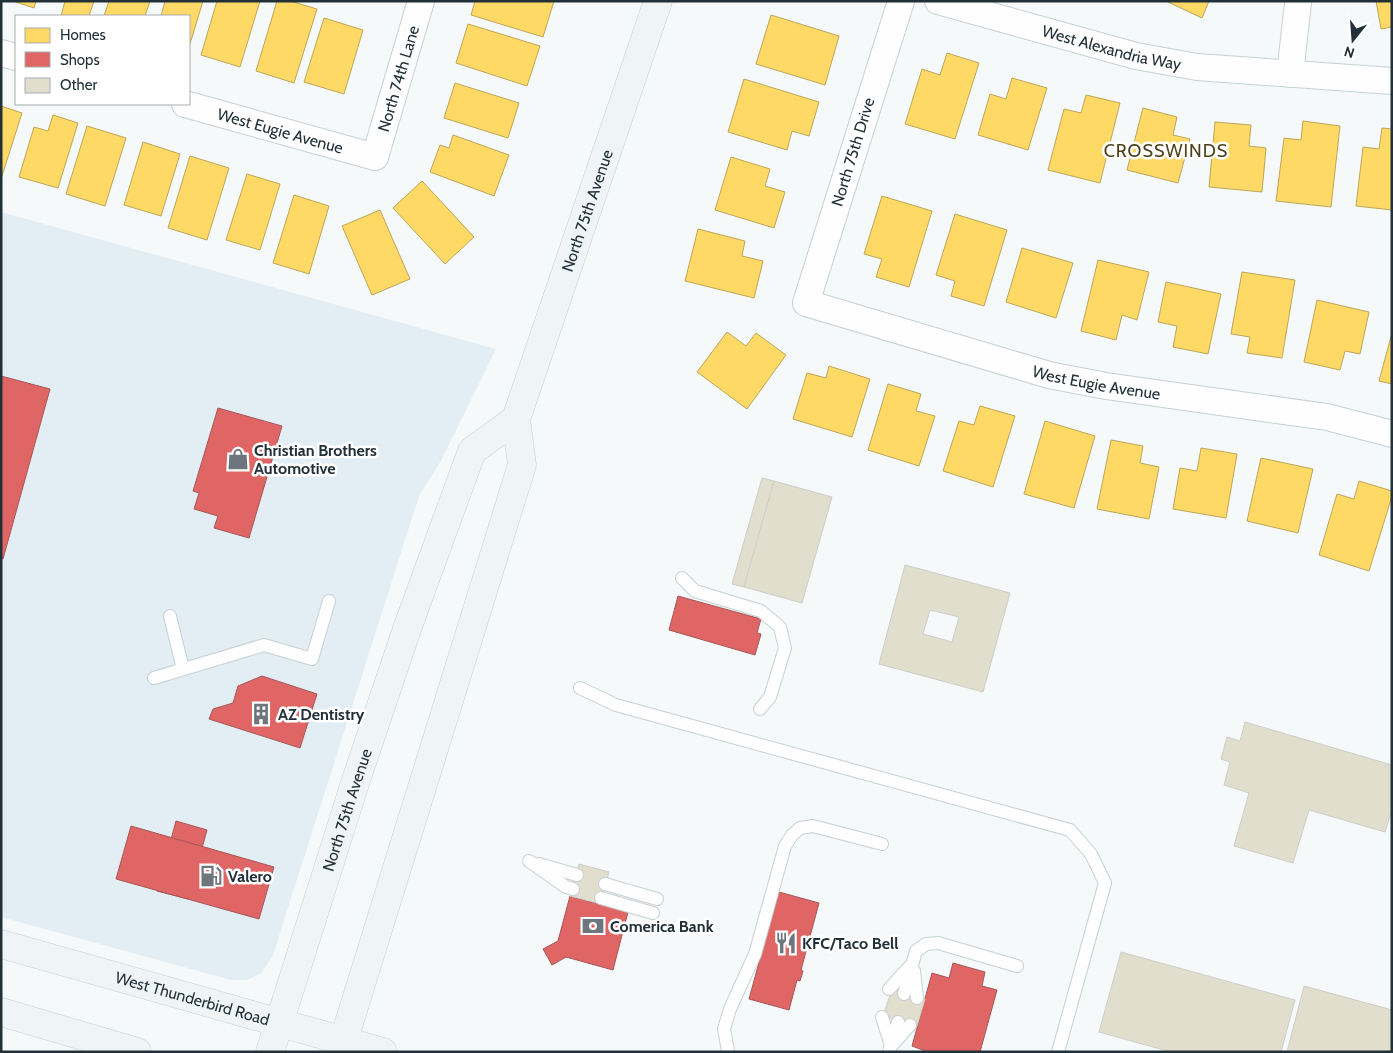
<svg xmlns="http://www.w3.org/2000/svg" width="1393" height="1053" font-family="Cabin,sans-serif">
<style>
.built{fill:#e3eef4}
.homes{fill:#ffd966;stroke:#bda658}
.shops{fill:#e06666;stroke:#a75658}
.building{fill:#e2dece;stroke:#cecec8;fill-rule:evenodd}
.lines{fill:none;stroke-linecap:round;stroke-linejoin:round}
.service-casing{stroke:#c7d0d4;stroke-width:14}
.minor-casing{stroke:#c7d0d4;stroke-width:28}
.secondary-casing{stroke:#c7d0d4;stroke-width:29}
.service{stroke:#fefefe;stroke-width:12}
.minor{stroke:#fefefe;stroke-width:26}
.secondary{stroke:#eff4f6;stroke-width:28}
.labels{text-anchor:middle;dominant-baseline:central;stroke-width:5;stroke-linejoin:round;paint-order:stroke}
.street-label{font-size:16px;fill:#223038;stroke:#fff}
.poi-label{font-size:16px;font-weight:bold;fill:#223038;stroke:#fff;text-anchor:start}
.neighbourhood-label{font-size:18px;letter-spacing:1px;fill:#4e4119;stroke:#fff}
</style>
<rect width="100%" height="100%" fill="#f5f9fa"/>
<polygon class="built" points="1,212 496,349 442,459 419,496 273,955 261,974 246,980 231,980 1,917"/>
<g class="homes">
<polygon points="13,1 36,1 34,8"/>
<polygon points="65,1 94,1 89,16 61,16"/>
<polygon points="109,1 150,1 145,16 104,16"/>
<polygon points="165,1 203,1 189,47 189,16 161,16"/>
<polygon points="217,1 260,1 240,67 201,55"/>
<polygon points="277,1 290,1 317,9 294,83 256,71"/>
<polygon points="475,1 554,1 543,37 471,15"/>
<polygon points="1166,1 1209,1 1202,18"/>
<polygon points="1376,1 1392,1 1392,27 1381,29"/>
<polygon points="771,15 839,36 825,85 756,64"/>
<polygon points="324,18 363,30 344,94 304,82"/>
<polygon points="468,24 540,46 527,86 456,63"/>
<polygon points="947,53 979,63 955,139 905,124 922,69 940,75"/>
<polygon points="1012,78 1047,88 1028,150 978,135 990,94 1006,99"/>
<polygon points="744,79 819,102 809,136 792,131 787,150 728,132"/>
<polygon points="455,83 519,103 508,138 444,118"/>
<polygon points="1086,95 1120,103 1100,183 1048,170 1064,109 1081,113"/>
<polygon points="1,106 22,113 1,179"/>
<polygon points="1143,108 1177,117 1173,135 1190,139 1178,183 1127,170"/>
<polygon points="53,115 78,123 58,188 19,177 34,127 48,131"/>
<polygon points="1303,121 1340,126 1331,207 1276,201 1284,138 1301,140"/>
<polygon points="1215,122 1251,125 1249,146 1266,148 1262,192 1209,187"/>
<polygon points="87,126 126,138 105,206 66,194"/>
<polygon points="1382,128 1392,129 1392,210 1356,206 1363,147 1379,149"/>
<polygon points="453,135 509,155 494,196 430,172 440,145 449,148"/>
<polygon points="143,142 180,154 161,216 124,205"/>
<polygon points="190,156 229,168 207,240 168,228"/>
<polygon points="731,157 770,169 765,186 785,192 774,228 715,210"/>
<polygon points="247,174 280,184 260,250 226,240"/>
<polygon points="422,181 474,237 445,264 393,208"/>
<polygon points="294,195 329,206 309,274 273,263"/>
<polygon points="882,196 932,211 909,287 876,277 882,259 864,254"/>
<polygon points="380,210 410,279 372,295 342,226"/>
<polygon points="955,214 1007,230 984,306 951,296 955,281 936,275"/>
<polygon points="698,229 745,241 742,256 763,261 754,298 685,281"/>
<polygon points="1022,248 1073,263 1056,318 1006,302"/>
<polygon points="1098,260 1149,272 1137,320 1122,315 1116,340 1081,331"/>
<polygon points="1242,272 1295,280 1282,358 1247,353 1250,337 1231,334"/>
<polygon points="1166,282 1221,294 1208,354 1173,347 1177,326 1158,322"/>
<polygon points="1317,300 1369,312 1360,354 1345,351 1340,370 1304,362"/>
<polygon points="727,332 746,346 756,333 786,355 747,409 697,372"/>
<polygon points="1392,333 1392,384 1379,381"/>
<polygon points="829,366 870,379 852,437 793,419 807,373 826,378"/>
<polygon points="888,384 921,394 916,411 935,416 919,466 868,450"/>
<polygon points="980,406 1015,416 993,487 943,471 959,421 974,425"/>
<polygon points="1045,421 1095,436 1074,508 1024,494"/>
<polygon points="1111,440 1143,446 1140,463 1159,467 1149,519 1097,509"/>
<polygon points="1201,448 1237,454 1226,518 1173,509 1180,468 1197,471"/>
<polygon points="1261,458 1313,469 1298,533 1247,521"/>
<polygon points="1359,481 1392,491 1392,496 1369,571 1319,555 1337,494 1354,499"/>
</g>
<g class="shops">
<polygon points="1,376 50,389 3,559 1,558"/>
<polygon points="218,408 282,426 249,538 214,528 218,516 194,509 199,493 193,491"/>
<polygon points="678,596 761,619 757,633 761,634 755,655 669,630"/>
<polygon points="262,676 317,694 300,748 209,719 213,709 233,703 238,686"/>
<polygon points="176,821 207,830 188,899 157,891"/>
<polygon points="131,826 274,867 259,919 116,879"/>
<polygon points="779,892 819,903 801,970 803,971 800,981 797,980 789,1010 749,999 772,915 771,908 774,909"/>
<polygon points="570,896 628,912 613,970 566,957 552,965 543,949 558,941"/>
<polygon points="953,963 985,972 982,986 997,990 980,1052 928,1052 912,1046 932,973 949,978"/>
</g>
<g class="building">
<polygon points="762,478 774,481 744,587 732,584"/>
<polygon points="774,481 832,497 802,603 744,587"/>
<path d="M905,565L1010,593L983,692L879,664ZM930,610L959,617L952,642L923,634Z"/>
<polygon points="1245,722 1392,765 1392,810 1385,832 1309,810 1293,863 1234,846 1249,793 1224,785 1230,762 1221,759 1227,737 1240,741"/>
<polygon points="579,864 609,872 601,904 570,896"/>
<polygon points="1121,952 1295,1000 1281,1052 1171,1052 1099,1032"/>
<polygon points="1304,986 1392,1010 1392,1052 1287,1052"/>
<polygon points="892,989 925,999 917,1026 883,1016"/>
</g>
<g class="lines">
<g class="service-casing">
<g id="service">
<polyline points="682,578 695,591 761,611 780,627 785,648 770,697 760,709"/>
<polyline points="170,616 183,669"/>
<polyline points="154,678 264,645 312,659 329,601"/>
<polyline points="580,688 616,705 1070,830 1091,854 1105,883 1058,1052"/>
<polyline points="529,861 566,887 573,889"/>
<polyline points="539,864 577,875"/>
<polyline points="605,884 657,899"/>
<polyline points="601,898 653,913"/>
<polyline points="914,971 917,998"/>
<polyline points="889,989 911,965"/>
<polyline points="904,994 916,951 926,944 938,943 1017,966"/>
<polyline points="882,1017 891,1046"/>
<polyline points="893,1044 910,1025"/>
<polyline points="728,1051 724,1029 730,1009 755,954 785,846 792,835 800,828 813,826 882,844"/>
<polyline points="889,1052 898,1022"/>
</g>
</g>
<g class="minor-casing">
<g id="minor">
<path id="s1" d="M901,1L806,303L1049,375L1106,386L1327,417L1392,434"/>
<path id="s2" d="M938,1L1136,56L1197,67L1392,81"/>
<polyline points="1,53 16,57"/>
<polyline points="1290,74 1298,3"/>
<path id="s3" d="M185,104L375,157L421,1"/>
</g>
</g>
<g class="secondary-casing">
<g id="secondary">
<path id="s4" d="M1,944L383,1052"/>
<polyline points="1,1012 137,1052"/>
<path id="s5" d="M270,1052L356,780L408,626L472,451L516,419"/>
<path id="s6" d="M340,1052L522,465L516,419L658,1"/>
</g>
</g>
<use href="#service" class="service"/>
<use href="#minor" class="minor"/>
<use href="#secondary" class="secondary"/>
</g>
<defs>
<g id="shop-bare" transform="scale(1.725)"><path d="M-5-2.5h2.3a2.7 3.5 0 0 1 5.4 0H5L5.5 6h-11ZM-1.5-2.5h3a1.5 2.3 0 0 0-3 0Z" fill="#6c767c" stroke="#fff" stroke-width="2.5" paint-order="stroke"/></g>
<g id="building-bare" transform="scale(1.725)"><path d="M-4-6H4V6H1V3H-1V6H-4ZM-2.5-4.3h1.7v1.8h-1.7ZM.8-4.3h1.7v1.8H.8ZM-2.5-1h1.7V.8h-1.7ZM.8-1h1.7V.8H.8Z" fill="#6c767c" stroke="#fff" stroke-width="2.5" paint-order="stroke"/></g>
<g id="fuel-bare" transform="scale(1.725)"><path d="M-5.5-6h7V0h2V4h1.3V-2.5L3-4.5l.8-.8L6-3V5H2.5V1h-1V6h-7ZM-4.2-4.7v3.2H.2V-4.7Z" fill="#6c767c" stroke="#fff" stroke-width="2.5" paint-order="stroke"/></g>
<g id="bank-bare" transform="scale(1.725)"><path d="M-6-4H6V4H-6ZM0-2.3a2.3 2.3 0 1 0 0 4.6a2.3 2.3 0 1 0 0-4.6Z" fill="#6c767c" stroke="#fff" stroke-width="2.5" paint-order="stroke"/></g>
<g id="restaurant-bare" transform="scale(1.725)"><path d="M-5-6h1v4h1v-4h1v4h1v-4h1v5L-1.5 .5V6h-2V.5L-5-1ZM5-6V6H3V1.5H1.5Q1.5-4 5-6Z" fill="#6c767c" stroke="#fff" stroke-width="2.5" paint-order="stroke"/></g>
</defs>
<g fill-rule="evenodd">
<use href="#shop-bare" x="238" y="459"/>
<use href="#building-bare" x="261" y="714"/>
<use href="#fuel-bare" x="211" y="876"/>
<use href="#bank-bare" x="593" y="926"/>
<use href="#restaurant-bare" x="786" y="943"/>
</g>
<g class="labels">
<g class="street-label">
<text stroke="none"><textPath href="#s2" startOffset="180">West Alexandria Way</textPath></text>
<text stroke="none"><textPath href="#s3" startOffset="279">North 74th Lane</textPath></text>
<text stroke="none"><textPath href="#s3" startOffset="99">West Eugie Avenue</textPath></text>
<text transform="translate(853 152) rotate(-73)">North 75th Drive</text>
<text stroke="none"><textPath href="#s6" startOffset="881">North 75th Avenue</textPath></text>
<text stroke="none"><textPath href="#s1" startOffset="618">West Eugie Avenue</textPath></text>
<text stroke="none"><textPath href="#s5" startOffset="254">North 75th Avenue</textPath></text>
<text stroke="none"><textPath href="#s4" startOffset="199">West Thunderbird Road</textPath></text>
</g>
<g class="poi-label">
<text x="254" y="450">Christian Brothers<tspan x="254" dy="18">Automotive</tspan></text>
<text x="278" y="714">AZ Dentistry</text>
<text x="228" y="876">Valero</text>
<text x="610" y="926">Comerica Bank</text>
<text x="802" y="943">KFC/Taco Bell</text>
</g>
<g class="neighbourhood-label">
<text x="1166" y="151">CROSSWINDS</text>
</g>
</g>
<rect width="1393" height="1053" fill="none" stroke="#223038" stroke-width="5"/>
<rect x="15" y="15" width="175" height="90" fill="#ffffff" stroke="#a7acaf"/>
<rect x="25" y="28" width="25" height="15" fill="#ffd966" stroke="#a7acaf"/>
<text x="60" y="40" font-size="15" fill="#223038">Homes</text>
<rect x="25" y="52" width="25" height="15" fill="#e06666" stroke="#a7acaf"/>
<text x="60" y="65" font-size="15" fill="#223038">Shops</text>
<rect x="25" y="78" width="25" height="15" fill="#e2dece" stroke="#a7acaf"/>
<text x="60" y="90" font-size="15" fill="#223038">Other</text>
<g transform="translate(1353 40) rotate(197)" stroke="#ffffff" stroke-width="4" paint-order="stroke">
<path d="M0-4L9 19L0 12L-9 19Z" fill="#223038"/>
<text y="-8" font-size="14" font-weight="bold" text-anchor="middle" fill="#223038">N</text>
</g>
</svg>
